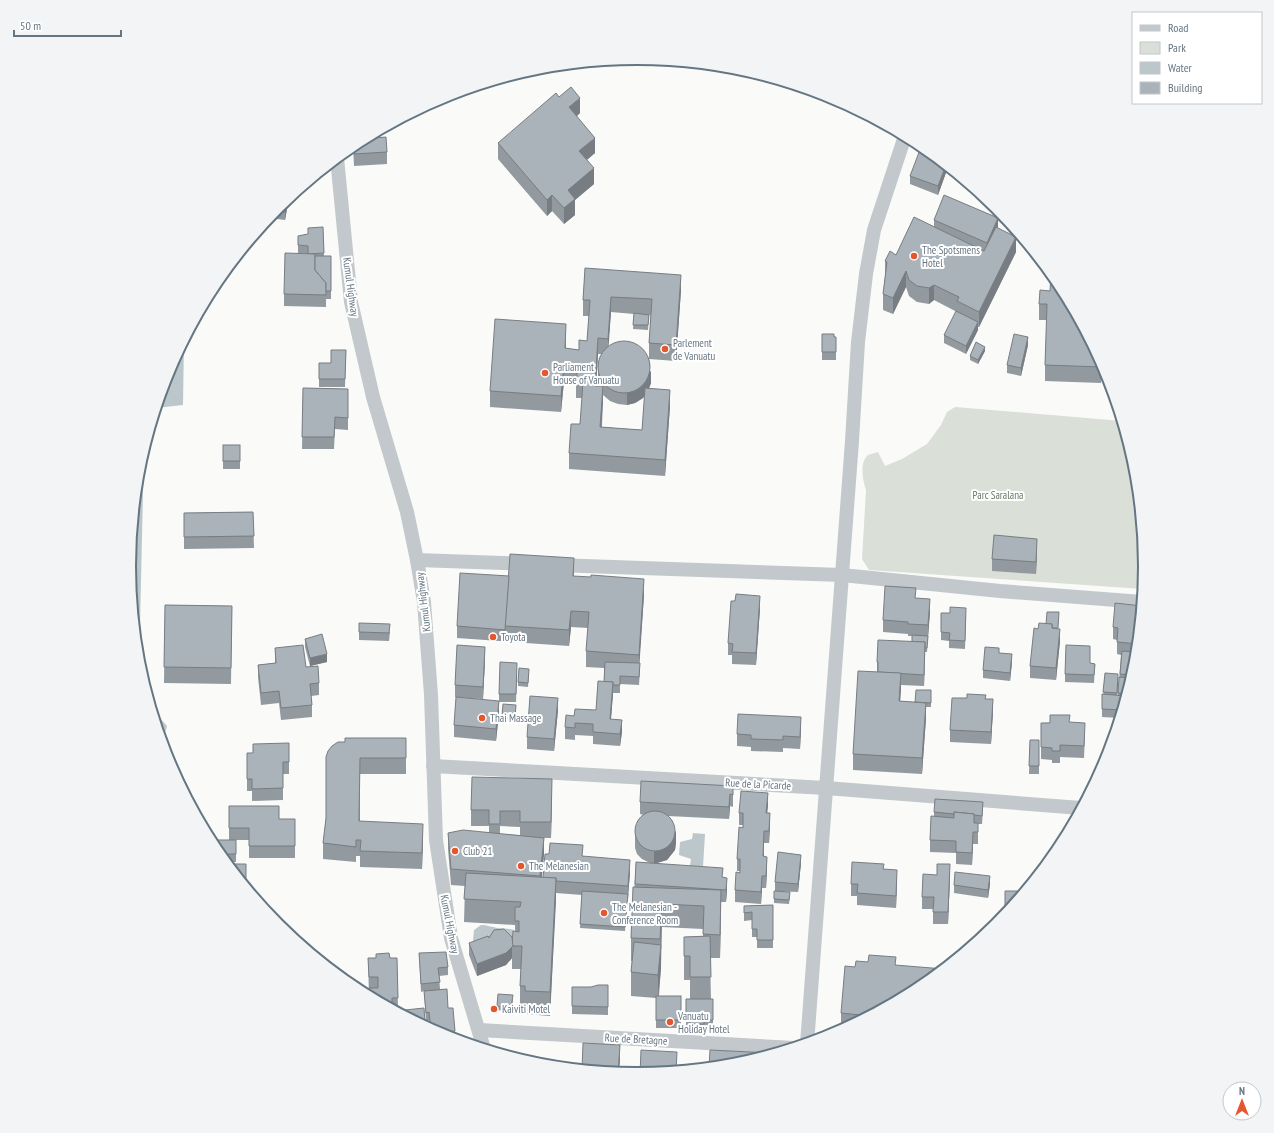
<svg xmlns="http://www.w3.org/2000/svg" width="1274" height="1133" font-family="'PT Sans Narrow',sans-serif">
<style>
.green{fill:#dadfd7}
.water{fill:#bbc7cb}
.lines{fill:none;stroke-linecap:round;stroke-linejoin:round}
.minor{stroke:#c3c8cc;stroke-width:14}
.wall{fill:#929a9f;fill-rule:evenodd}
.shaded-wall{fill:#777d82}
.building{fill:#aab3b9;stroke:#777d82}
.poi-dot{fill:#e4572e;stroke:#fff;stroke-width:1.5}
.labels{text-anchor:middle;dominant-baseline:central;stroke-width:4;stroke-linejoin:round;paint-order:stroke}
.poi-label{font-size:11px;fill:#657683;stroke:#fff;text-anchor:start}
.street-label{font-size:11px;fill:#657683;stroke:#fff}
.park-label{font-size:11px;fill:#687a64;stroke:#fff}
.rim{fill:none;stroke:#657683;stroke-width:2}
</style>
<rect width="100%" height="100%" fill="#fafaf8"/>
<path class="green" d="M955,407L1122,421L1136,468L1145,567L1143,589L869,570L862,559L866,490C863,481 859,463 868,455C871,454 875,453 878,452L885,466L902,459L927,444L941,425L947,412Z"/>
<g class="water">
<polygon points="184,340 183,405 156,408 167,372"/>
<polygon points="144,449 139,668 129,566 138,467"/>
<polygon points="152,709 167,726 162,744"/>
<polygon points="693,833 705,834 703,867 690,866 691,859 679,855 680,842 692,839"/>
<path d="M481,925C487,925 492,927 497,928C504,929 509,928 514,930V943L476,946L473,940L474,930Z"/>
</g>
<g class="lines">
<g class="minor">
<polyline points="337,158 351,302 373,397 407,512 417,560 424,602 431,695 436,840 451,938 484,1049"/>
<polyline points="417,560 529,564"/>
<polyline points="556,565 842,575 1000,591 1142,602"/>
<polyline points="433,766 826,788 1081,808"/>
<polyline points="479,1030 794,1048"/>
<polyline points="807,1044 852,441 858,342 866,274 874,230 905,136"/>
</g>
</g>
<g class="wall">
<polygon points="559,97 580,113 577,116 595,153 587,160 594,184 575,200 575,215 564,224 552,211 547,216 498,159 498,143"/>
<polygon points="374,138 387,152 387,164 354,166 353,145 355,144"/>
<polygon points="926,149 948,167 938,195 910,184 910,176"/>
<polygon points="289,198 285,220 269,218 278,207"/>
<polygon points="934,220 998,228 1016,252 979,327 978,327 978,330 966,354 944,343 944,335 957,312 934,300 929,304 917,302 909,296 906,287 893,314 883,310 883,294 885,277 885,261 896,255 934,227"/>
<polygon points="323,227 324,256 331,256 331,299 326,299 326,307 284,306 284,294 308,254 298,253 298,236 308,234"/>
<path d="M585,268L681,290L676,361L649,359L651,383L649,388L670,406L665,476L569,469V453L580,424L582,398H576V382L564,381L561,412L490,407V391L566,340V349L579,350L587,341L589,316H583V300ZM611,312L634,314L633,329L648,330L649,315H651L649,343V359L608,346ZM598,354H602L598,367V379L599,386H596ZM603,395L610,401L618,404L627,405L635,403L643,398L645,395L642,430L602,427Z"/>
<polygon points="1060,284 1102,362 1101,383 1045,381 1045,365 1047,320 1039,320 1039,304 1050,291"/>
<polygon points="822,334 836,337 836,360 822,360"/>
<polygon points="1028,345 1021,376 1007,373 1007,365"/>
<polygon points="346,350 345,387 319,387 319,363 331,363"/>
<polygon points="985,351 978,364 970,360 970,356"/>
<polygon points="303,388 348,389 348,430 335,429 334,449 302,449"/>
<rect x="223" y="445" width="17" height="24"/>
<polygon points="253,512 254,548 184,549 184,513"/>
<polygon points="1037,551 1036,574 992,571 992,559"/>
<polygon points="509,576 574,576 644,595 639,663 640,671 639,685 620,684 620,693 613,693 611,719 622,732 620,746 593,744 593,736 575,735 575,740 565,739 565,727 574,716 596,710 604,682 604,668 586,667 586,651 588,628 571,627 569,646 457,638 457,626"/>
<polygon points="916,598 930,611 927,652 925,652 924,686 901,685 900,701 915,702 931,690 931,707 926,707 926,718 922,774 853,770 853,754 877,672 877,662 912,642 912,636 908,636 908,634 883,632 883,620"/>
<polygon points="165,605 232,606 231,684 164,683"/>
<polygon points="1142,606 1136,666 1120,718 1102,717 1102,709 1105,673 1118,682 1117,695 1118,695 1121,655 1117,654 1117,640 1113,639 1113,627"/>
<polygon points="760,608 756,665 732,664 732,655 728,655 728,643"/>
<polygon points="966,616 965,649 949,648 949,641 941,640 941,632"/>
<polygon points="359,623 390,632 389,641 359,640"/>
<polygon points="1046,624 1058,629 1060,641 1056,680 1030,678 1030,666 1038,629"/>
<polygon points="305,639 327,662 310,666 305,647"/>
<polygon points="275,648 306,667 319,683 319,695 311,696 312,705 312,717 281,720 279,703 261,705 258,677 258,665 275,663"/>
<polygon points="999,653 1012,662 1010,681 983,678 983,670"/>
<polygon points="485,659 483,699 455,697 455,685"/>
<polygon points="1090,663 1095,664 1094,683 1065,682 1065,674"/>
<polygon points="517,671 516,702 499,702 499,694"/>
<polygon points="529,673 528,687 518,686 518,682"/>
<polygon points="986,699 993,711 991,744 950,742 950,730"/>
<polygon points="516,709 515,721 502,720 502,716"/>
<polygon points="558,710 554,751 527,749 527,737"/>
<polygon points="499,713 496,741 454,737 454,725"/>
<polygon points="1070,722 1085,734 1084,758 1060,757 1060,763 1052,763 1052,760 1041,759 1041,723"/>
<polygon points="801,729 800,749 783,748 783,752 751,751 751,747 737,746 737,734"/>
<polygon points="406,738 406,774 360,774 360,821 423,839 422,869 360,867 360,856 356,856 356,862 323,859 323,843 326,818 328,751"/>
<polygon points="1030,740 1039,740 1039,774 1029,774"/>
<polygon points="289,743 289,774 283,774 283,800 252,801 252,791 247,791 247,753 253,753"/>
<polygon points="733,786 733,807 730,806 729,819 668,816 676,843 675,850 667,860 656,863 723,877 727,890 726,902 721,902 720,958 710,958 711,999 713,999 713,1028 704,1028 704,1032 690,1032 690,1027 686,1026 686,999 690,999 690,980 684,980 684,937 703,936 703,929 662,927 661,968 659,996 681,996 681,1028 656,1028 656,998 631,996 631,972 632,961 631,961 631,938 636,862 650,863 642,859 637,854 635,848 635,829 644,815 640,814 640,802"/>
<path d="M552,795L551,838H544V854L542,877L543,878L583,856L630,872L625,931L580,928L582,895L556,893L550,1016L525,1014V1010L520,1009V986L521,969H512V958L506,965L477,976L469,955V943L489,938L513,942L515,931V925L464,922L465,886L451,885L448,849V833L489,832V826H471V810ZM500,826L520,827V835L500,834Z"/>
<polygon points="768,805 767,813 770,825 769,843 764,843 764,856 767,869 766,888 762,888 761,904 735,902 735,890 740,871 737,871 737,859 743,825 739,825 739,813"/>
<polygon points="229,806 279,819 295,819 295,858 249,858 249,840 236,840 236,862 225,862 216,851 229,840"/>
<polygon points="983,810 982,824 978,824 978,844 973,844 972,865 956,864 956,853 930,852 930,840 934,816 934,812"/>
<polygon points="801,863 798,892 775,891 775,882"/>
<polygon points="884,869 897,882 896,908 857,905 857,896 851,896 851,884"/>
<polygon points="950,876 948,924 933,924 933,909 922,909 922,897"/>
<polygon points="990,884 988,898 954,893 954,885"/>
<polygon points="790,896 789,904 774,903 774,899"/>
<polygon points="773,905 773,948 757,948 757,937 752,937 752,920 744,921 744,906"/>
<polygon points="419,953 448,967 448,975 439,976 440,989 448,1008 455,1031 455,1039 452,1039 442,1036 430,1030 429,1020 426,1021 424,991 421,992"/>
<polygon points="368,958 397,958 398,1010 393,1010 369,997"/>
<polygon points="896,965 919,989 844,1030 841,1029 841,1013 855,967"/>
<polygon points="608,985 608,1015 572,1014 572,987 591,987"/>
<polygon points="513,1000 511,1012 497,1010 497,1006"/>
<polygon points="405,1010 425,1022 425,1027 405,1016"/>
</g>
<g class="shaded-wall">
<polygon points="580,98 580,113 569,123 569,107"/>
<polygon points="595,138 595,153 579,166 579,151"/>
<polygon points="946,165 948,167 938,195 938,186"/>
<polygon points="594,168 594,184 575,200 575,215 564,224 564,208 568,190"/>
<polygon points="552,195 552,211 547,216 547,200"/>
<polygon points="289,198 285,220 285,212 287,199"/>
<polygon points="998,218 998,230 987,255 987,243"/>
<polygon points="1016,237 1016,252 979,327 979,312"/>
<polygon points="906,271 906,287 893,314 893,298"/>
<polygon points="681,275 681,290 676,361 676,345"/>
<polygon points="934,285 934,300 929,304 929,288"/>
<polygon points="611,297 611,312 608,355 608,339"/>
<polygon points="978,322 978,330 966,354 966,346"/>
<polygon points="566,324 566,340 565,364 565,348"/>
<polygon points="1028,337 1028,345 1021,376 1021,368"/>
<polygon points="598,338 598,354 595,401 595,386"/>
<polygon points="985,347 985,351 978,364 978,360"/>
<polygon points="1101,361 1102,362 1101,383"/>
<polygon points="564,365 564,381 561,412 561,396"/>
<polygon points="651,371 651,383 648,391 643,398 635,403 627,405 627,393"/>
<polygon points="603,386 603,402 600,443 600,427"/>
<polygon points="670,390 670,406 665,476 665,460"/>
<polygon points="1037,539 1037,551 1036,574 1036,562"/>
<polygon points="574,558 574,574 573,592 573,576"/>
<polygon points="644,579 644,595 639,671 639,655"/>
<polygon points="760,596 760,608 756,665 756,653"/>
<polygon points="930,599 930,611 928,637 928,625"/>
<polygon points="571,611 571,627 569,646 569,630"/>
<polygon points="1060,629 1060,641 1056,680 1056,668"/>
<polygon points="925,642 925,654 924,686 924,675"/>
<polygon points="485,647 485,659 483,699 483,687"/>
<polygon points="327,654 327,662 310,666 310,658"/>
<polygon points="1012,654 1012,662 1010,681 1010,673"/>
<polygon points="901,673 901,689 899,717 899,701"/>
<polygon points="1118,674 1118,682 1117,701 1117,693"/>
<polygon points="613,682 613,694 610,731 610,719"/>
<polygon points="558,698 558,710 554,751 554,739"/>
<polygon points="993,699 993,711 991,744 991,732"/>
<polygon points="499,701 499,713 496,741 496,729"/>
<polygon points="926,703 926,718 922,774 922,758"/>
<polygon points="801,717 801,729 800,749 800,737"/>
<polygon points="622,720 622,732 620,746 620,734"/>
<polygon points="552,779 552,795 551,838 551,822"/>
<polygon points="768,793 768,805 766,825 766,813"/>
<polygon points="730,794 730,806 729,819 729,807"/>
<polygon points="770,813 770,825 769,843 769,831"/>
<polygon points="423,824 423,839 422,869 422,853"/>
<polygon points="676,831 676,843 675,850 667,860 654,864 654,852"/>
<polygon points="764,831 764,843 763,868 763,856"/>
<polygon points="973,832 973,844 972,865 972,853"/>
<polygon points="544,838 544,854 540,892 540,876"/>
<polygon points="801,855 801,863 798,892 798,884"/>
<polygon points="767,857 767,869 766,888 766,876"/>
<polygon points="630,860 630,872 628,898 628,886"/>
<polygon points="950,864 950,876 948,924 948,912"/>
<polygon points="897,870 897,882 896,908 896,896"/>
<polygon points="762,876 762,888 761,904 761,892"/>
<polygon points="990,876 990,884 988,898 988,890"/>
<polygon points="556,878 556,901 550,1016 550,992"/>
<polygon points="727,878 727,890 726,902 726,890"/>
<polygon points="721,890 721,913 720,958 720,935"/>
<polygon points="662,904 661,949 661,945 661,968 658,999 658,975 660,954"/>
<polygon points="512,946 512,958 506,965 477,976 477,964"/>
<polygon points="620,1045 620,1061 619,1073 618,1073"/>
</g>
<g class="building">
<polygon points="571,87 580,98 569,107 595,138 579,151 594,168 568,190 575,199 564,208 552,195 547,200 498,143 556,93 559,97"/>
<polygon points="374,133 374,138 386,137 387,152 354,154 353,145"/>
<polygon points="921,147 926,149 946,165 938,186 910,176"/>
<polygon points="944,195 998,218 987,243 934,220"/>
<polygon points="287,199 285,212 275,211 278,207"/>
<polygon points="914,217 984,251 996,227 1016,237 979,312 957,301 959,297 934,285 929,288 917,286 909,280 906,271 893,298 883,294 887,262 885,261 890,251 896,255"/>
<polygon points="323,227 324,253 308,254 308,246 298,245 298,236 308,234 308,228"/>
<polygon points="285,253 315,254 315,270 326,283 326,295 284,294"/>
<polygon points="315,256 331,256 331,291 326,291 326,283 315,270"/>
<polygon points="585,268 681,275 676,345 649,343 652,299 611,297 608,339 598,338 595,386 603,386 600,427 642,430 645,388 670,390 665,460 569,453 571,424 580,424 583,382 576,382 578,366 564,365 561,396 490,391 495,319 566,324 565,348 579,350 579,340 587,341 590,300 583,300"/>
<polygon points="1051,273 1060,284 1101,361 1101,367 1045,365 1047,304 1039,304 1040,290 1050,291"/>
<polygon points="956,311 978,322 966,346 944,335"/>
<polygon points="634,313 649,315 648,325 633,325"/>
<polygon points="822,334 834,334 834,337 836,337 836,352 822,352"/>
<polygon points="1014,334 1028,337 1021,368 1007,365"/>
<circle cx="624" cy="367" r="26"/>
<polygon points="976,342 985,347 978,360 970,356"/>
<polygon points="331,350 346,350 345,379 319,379 319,363 331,363"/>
<polygon points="303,388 348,389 348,418 335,417 334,437 302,437"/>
<rect x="223" y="445" width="17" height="16"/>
<polygon points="253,512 254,536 184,537 184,513"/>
<polygon points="994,535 1037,539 1036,562 992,559"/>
<polygon points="510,554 574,558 573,576 591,577 591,575 644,579 639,655 586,651 589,612 571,611 569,630 505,626"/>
<polygon points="460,573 509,576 505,630 457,626"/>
<polygon points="885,586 916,588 915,598 930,599 928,625 908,624 908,622 883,620"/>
<polygon points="736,594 760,596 756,653 732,652 733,644 728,643 731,601 735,601"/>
<polygon points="1115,603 1142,606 1138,644 1117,642 1118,628 1113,627"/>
<polygon points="165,605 232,606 231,668 164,667"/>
<polygon points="950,607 966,608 965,641 949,640 950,633 941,632 941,613 950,613"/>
<polygon points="1047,612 1059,612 1058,628 1052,628 1052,624 1046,624"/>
<polygon points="359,623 390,624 389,633 359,632"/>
<polygon points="1039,623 1052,624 1052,628 1060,629 1056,668 1030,666 1034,628 1038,629"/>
<polygon points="322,634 327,654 310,658 305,639"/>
<polygon points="912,635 928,636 927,648 925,648 925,642 912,642"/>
<polygon points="878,640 925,642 924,675 878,672 878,662 877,662"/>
<polygon points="303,645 306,667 318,666 319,683 310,684 312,705 281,708 279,691 261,693 258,665 276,663 275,648"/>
<polygon points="457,645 485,647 483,687 455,685"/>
<polygon points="1066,645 1090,646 1090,663 1095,664 1094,675 1065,674"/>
<polygon points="985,647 999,648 999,653 1012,654 1010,673 983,670"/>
<polygon points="1122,651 1137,652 1136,666 1133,675 1120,674"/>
<polygon points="500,662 517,663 516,694 499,694"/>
<polygon points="605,662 640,663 639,677 620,676 620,685 613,685 613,682 604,682"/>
<polygon points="519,668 529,669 528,683 518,682"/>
<polygon points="858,671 901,673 899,701 926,703 922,758 853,754"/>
<polygon points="1105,673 1118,674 1117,693 1103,692"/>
<polygon points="1119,677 1132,678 1127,694 1118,693"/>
<polygon points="598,681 613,682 610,719 622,720 620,734 593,732 593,724 575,723 575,728 565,727 566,715 574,716 575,709 596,710"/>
<polygon points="916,690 931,690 931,703 915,702"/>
<polygon points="967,694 986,695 985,699 993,699 991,732 950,730 952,698 967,698"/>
<polygon points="1102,694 1127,696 1122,710 1102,709"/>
<polygon points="530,696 558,698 554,739 527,737"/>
<polygon points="456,697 499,701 496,729 454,725"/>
<polygon points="503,704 516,705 515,717 502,716"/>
<polygon points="738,714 801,717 800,737 783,736 783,740 751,739 751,735 737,734"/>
<polygon points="1050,715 1070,715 1069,722 1085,723 1084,746 1060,745 1060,751 1052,751 1052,748 1041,747 1041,723 1050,723"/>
<polygon points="1117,718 1120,718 1116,730"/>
<polygon points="345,738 406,738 406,758 360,758 359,821 423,824 422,853 360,851 361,840 356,840 356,847 323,843 326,818 326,757 328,751 332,746 338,742 345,742"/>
<polygon points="1030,740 1039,740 1039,766 1029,766"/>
<polygon points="289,743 289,762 283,762 283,788 252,789 252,779 247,779 247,753 253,753 253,744"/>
<polygon points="472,777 552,779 551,822 520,822 520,811 500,811 500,824 489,824 489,810 471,810"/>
<polygon points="641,781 733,786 733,795 730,794 729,807 640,802"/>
<polygon points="741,791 768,793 766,813 770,813 769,831 764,831 763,856 767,857 766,876 762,876 761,892 735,890 736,872 740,873 740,859 737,859 739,827 743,828 743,813 739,813"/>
<polygon points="935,799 983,802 982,816 974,815 974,814 954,812 954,814 934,812"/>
<polygon points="229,806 279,806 279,819 295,819 295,846 249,846 249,828 229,828"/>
<circle cx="655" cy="831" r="20"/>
<polygon points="954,812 974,814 974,823 978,823 978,832 973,832 972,853 956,852 956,841 930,840 931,816 954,818"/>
<polygon points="463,830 544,838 540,876 451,869 448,833"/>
<polygon points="216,840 236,840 236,854 218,854 216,851"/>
<polygon points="550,843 583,845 582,856 630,860 628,886 556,881 556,878 543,878 545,854 549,854"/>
<polygon points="778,852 801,855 798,884 775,882"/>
<polygon points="636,862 723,868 722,877 727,878 726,890 635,884"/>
<polygon points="852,862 884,864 883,869 897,870 896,896 857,893 858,884 851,884"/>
<polygon points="227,864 246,864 246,888"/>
<polygon points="937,864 950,864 948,912 933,912 934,897 922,897 923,874 937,875"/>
<polygon points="955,872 990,876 988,890 954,885"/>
<polygon points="466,873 556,878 550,992 525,991 525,986 520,986 522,946 512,946 513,931 519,932 519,921 515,921 515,907 520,907 521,902 464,899"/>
<polygon points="633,887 721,890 720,935 703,934 704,906 662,904 660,939 631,938"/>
<polygon points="248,890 252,890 252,895"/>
<polygon points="582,891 628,894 625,927 580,924"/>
<polygon points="774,891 790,892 789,900 774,899"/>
<polygon points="1005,891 1025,891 1005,916"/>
<polygon points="773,905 773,940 757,940 757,929 752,929 752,912 744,913 744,906"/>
<polygon points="504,929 512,937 513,946 506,953 477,964 469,943 488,936 489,938 494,930"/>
<polygon points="710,936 711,977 690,977 690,956 684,956 684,937"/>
<polygon points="634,942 661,945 658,975 631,972"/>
<polygon points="446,952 448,967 438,968 440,982 421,984 419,953"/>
<polygon points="389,953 390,958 397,958 398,998 392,998 392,1010 369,997 369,988 378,988 378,977 369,977 368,958 376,958 376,954"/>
<polygon points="869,955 896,957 895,965 944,969 919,989 860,1021 860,1015 841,1013 845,966 855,967 856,961 868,962"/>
<polygon points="598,985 608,985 608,1007 572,1006 572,987 591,987"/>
<polygon points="447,989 448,1008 453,1008 455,1031 435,1033 431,1030 429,1012 426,1013 424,991"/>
<polygon points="498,994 513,995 511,1008 497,1006"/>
<rect x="656" y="996" width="25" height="24"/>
<polygon points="686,999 713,999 713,1020 704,1020 704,1024 690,1024 690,1019 686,1018"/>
<polygon points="424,1008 425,1022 417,1023 406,1017 405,1010"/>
<polygon points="583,1043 620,1045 618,1073 582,1070"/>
<polygon points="641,1050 677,1052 676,1071 640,1075"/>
<polygon points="710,1050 770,1053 770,1055 736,1065 709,1068"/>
</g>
<g class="poi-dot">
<circle cx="914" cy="256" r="4"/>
<circle cx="665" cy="349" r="4"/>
<circle cx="545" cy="373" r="4"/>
<circle cx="493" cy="637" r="4"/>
<circle cx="482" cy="718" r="4"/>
<circle cx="455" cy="851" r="4"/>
<circle cx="521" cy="866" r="4"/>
<circle cx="604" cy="913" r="4"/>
<circle cx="494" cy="1009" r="4"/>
<circle cx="670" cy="1022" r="4"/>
</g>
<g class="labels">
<g class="poi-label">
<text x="922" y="250">The Spotsmens<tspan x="922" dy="13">Hotel</tspan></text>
<text x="673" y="343">Parlement<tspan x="673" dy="13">de Vanuatu</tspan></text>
<text x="553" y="367">Parliament<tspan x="553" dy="13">House of Vanuatu</tspan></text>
<text x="501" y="637">Toyota</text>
<text x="490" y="718">Thai Massage</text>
<text x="463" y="851">Club 21</text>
<text x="529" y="866">The Melanesian</text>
<text x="612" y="907">The Melanesian -<tspan x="612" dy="13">Conference Room</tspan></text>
<text x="502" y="1009">Kaiviti Motel</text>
<text x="678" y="1016">Vanuatu<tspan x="678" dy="13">Holiday Hotel</tspan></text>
</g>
<g class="street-label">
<text transform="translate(351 287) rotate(82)">Kumul Highway</text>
<text transform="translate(423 602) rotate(-97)">Kumul Highway</text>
<text transform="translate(758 784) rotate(3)">Rue de la Picarde</text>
<text transform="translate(450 924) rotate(79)">Kumul Highway</text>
<text transform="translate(636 1039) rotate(3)">Rue de Bretagne</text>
</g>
<g class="park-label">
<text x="998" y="495">Parc Saralana</text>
</g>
</g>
<path d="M0 0H1274V1133H0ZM136 566a501 501 0 1 1 1002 0a501 501 0 1 1-1002 0Z" fill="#f3f4f5" fill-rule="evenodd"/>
<path class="rim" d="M136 566a501 501 0 1 1 1002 0a501 501 0 1 1-1002 0Z"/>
<rect x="1132" y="12" width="130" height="92" fill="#ffffff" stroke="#c1c8cd"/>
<rect x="1140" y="25" width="20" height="6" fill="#c3c8cc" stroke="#c1c8cd"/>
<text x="1168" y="32" font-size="12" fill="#657683">Road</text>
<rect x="1140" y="42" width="20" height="12" fill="#dadfd7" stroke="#c1c8cd"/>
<text x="1168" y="52" font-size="12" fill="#657683">Park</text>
<rect x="1140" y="62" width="20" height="12" fill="#bbc7cb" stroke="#c1c8cd"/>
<text x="1168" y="72" font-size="12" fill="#657683">Water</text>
<rect x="1140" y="82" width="20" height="12" fill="#aab3b9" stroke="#c1c8cd"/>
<text x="1168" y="92" font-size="12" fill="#657683">Building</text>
<g transform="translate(1242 1101)"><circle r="19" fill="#ffffff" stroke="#c1c8cd"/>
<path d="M0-3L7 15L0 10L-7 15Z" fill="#e4572e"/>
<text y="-6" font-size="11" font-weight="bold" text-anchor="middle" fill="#657683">N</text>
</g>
<path d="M14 30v6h107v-6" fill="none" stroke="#657683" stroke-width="2"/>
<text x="20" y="30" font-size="12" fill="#657683" stroke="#ffffff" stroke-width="3" paint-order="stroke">50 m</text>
</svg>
